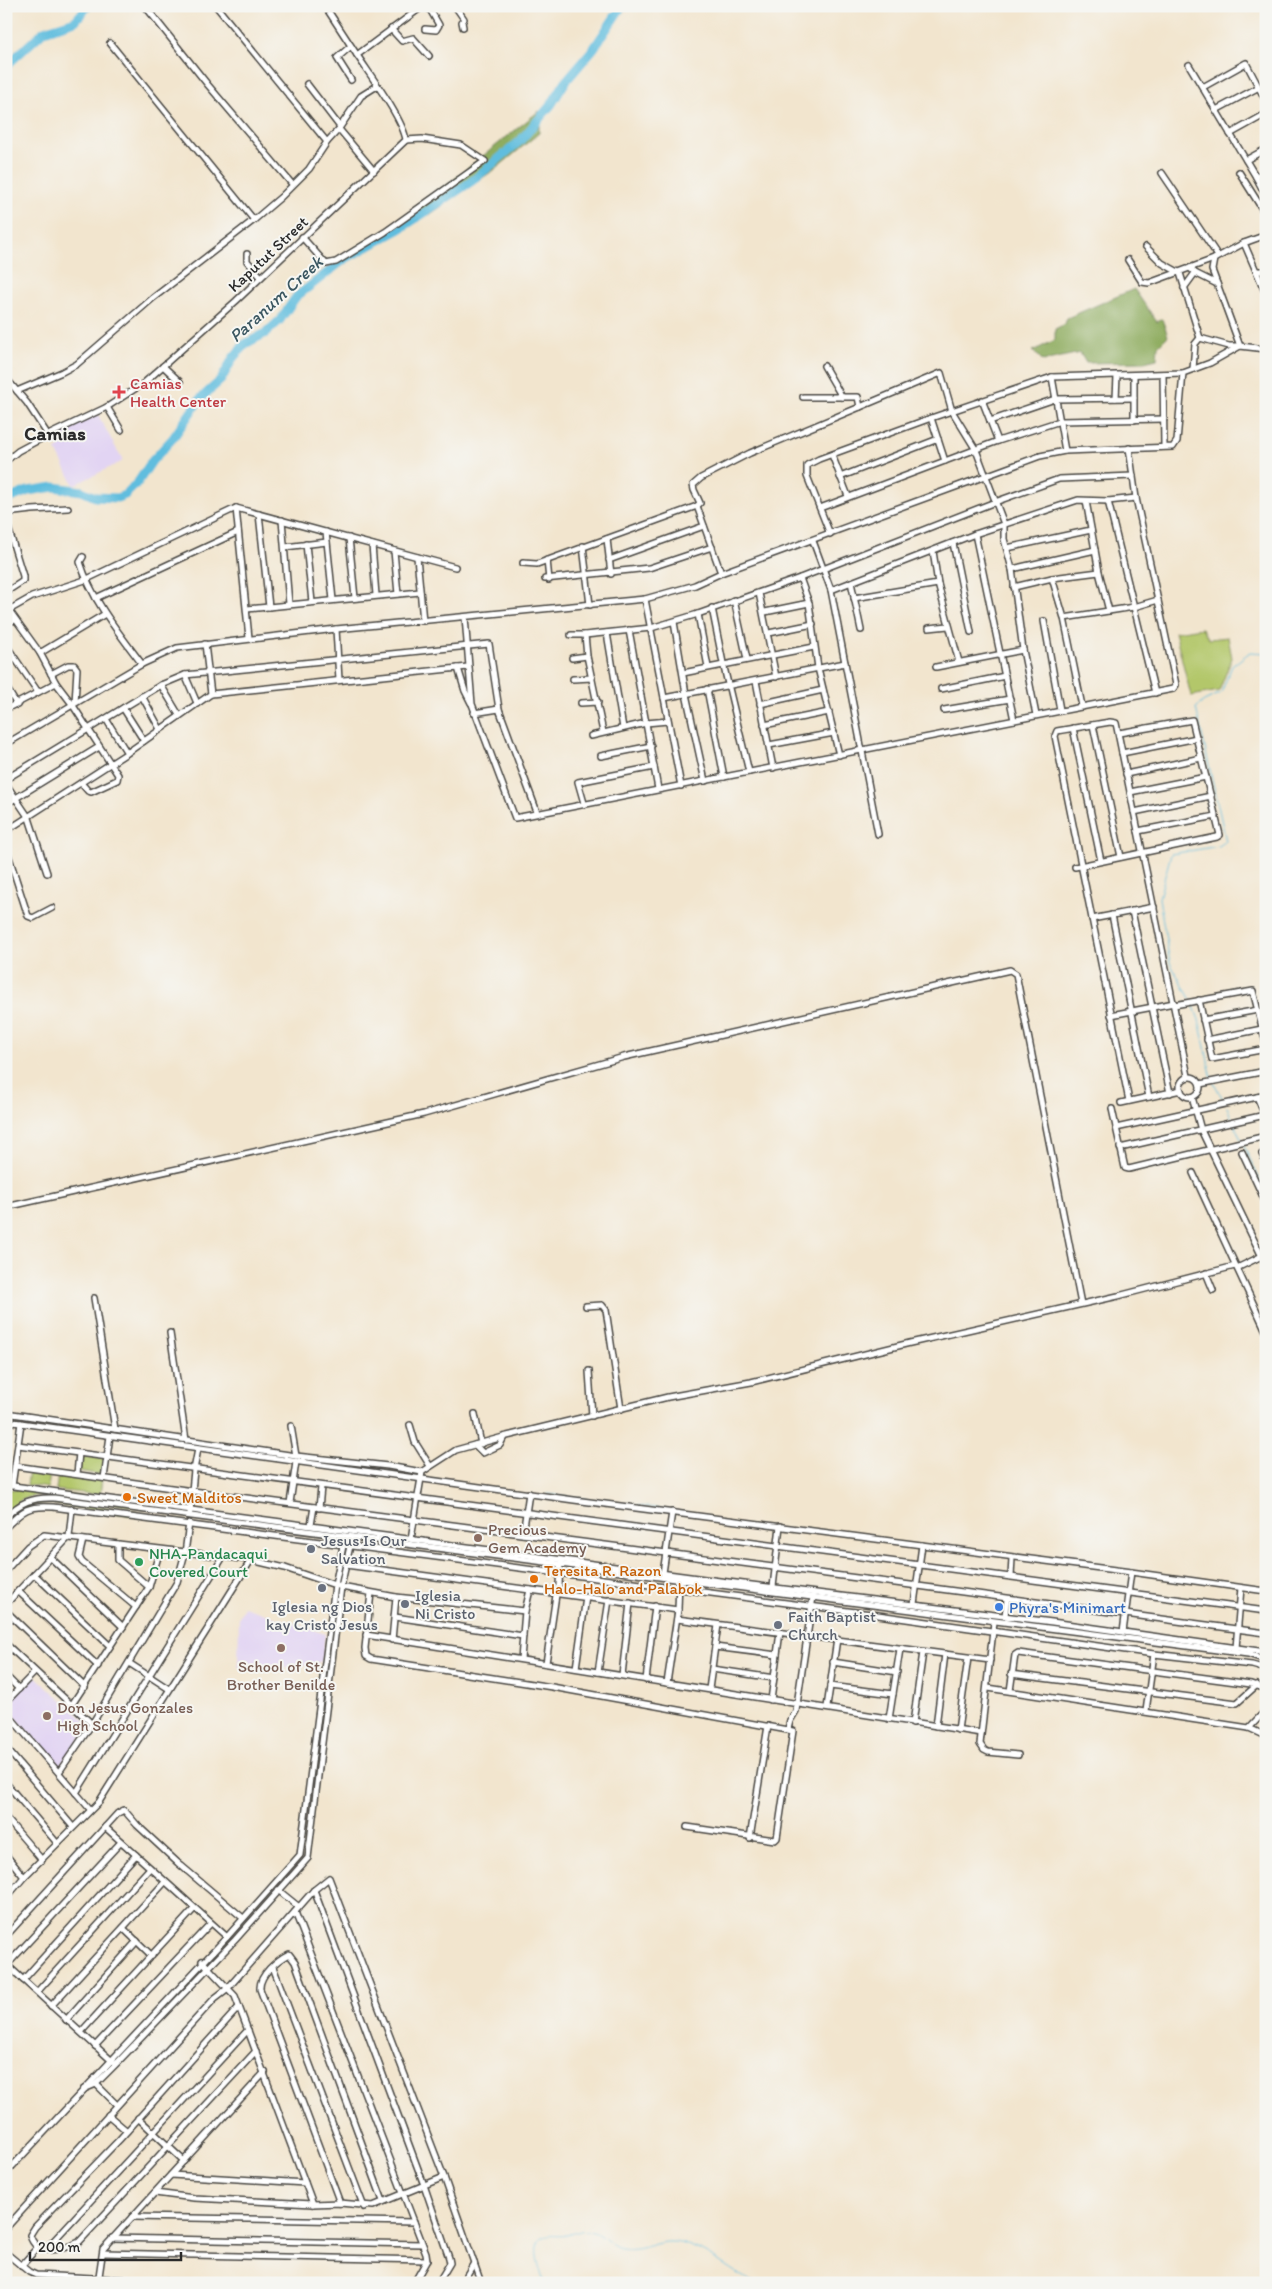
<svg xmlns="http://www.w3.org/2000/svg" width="1272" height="2289" font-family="Itim,sans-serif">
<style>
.built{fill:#e2d4f3}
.green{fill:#b3c76b;stroke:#6f794b}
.forest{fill:#8eac5f;stroke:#5c6c45}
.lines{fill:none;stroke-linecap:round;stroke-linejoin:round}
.stream{stroke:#61bdde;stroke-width:1}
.river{stroke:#61bdde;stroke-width:9}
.minor-casing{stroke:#494743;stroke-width:8}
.minor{stroke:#fff;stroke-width:5}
.health-dot{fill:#e0444e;stroke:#f6f6f2;stroke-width:2}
.food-dot{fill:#e8710a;stroke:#f6f6f2;stroke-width:2}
.education-dot{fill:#8d6e63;stroke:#f6f6f2;stroke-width:2}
.worship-dot{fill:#6b7280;stroke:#f6f6f2;stroke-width:2}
.leisure-dot{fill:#2e9e5b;stroke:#f6f6f2;stroke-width:2}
.shop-dot{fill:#3f7fe0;stroke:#f6f6f2;stroke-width:2}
.labels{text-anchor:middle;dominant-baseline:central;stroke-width:4;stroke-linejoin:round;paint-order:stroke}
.street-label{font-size:16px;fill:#2b2b2b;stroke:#f6f6f2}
.health-label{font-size:16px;fill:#be3a42;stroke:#f6f6f2;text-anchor:start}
.food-label{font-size:16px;fill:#c56008;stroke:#f6f6f2;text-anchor:start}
.education-label{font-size:16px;fill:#785e54;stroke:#f6f6f2;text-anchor:start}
.worship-label{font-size:16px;fill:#5b616d;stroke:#f6f6f2;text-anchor:start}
.leisure-label{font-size:16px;fill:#27864d;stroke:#f6f6f2;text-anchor:start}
.shop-label{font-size:16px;fill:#366cbe;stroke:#f6f6f2;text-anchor:start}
.water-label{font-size:18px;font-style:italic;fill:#3b5761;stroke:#f6f6f2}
.quarter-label{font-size:19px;font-weight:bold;fill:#2b2b2b;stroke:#f6f6f2}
</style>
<rect width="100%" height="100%" fill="#f6f6f2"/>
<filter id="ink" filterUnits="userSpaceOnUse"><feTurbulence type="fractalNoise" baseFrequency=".02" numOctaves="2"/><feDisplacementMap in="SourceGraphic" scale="10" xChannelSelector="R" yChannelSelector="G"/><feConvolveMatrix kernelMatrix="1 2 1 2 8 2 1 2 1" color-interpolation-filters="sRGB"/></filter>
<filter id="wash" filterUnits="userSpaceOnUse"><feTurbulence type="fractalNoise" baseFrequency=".0096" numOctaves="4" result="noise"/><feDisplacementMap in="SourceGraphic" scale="20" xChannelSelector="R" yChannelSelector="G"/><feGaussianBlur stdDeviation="1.12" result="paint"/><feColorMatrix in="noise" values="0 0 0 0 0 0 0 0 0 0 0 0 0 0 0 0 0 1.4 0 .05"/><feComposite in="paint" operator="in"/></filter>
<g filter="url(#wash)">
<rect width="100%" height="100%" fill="#f2e5ce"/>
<g class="built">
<polygon points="97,413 123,461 74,485 56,450 60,448 53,436"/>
<polygon points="244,1607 325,1634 322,1661 310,1665 289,1667 238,1667 239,1617"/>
<polygon points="34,1675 90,1725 59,1767 6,1707 6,1703"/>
</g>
<g class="green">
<polygon points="1202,628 1209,639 1228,637 1232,658 1219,691 1191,696 1175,632"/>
<polygon points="81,1456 105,1459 102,1475 79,1471"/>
<polygon points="29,1471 50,1473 48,1488 27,1485"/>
<polygon points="58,1474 102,1479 100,1495 56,1490"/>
<polygon points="6,1489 41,1491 185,1511 183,1513 41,1494 22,1499 6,1514"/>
<polygon points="50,1499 136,1511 138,1514 134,1516 45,1503 27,1506 8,1519 26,1502"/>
</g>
<g class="forest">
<polygon points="539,111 539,133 498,167 429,215 417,209"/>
<polygon points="1134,289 1157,322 1162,319 1168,336 1158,346 1157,359 1144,362 1086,363 1080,353 1043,361 1033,351 1055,340 1055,329 1065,324 1067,318"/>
</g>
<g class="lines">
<g class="stream">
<polyline points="1191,1000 1170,963 1159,898 1171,854 1219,846 1226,841 1196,708 1204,701 1221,693 1232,666 1250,652 1266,653"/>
<polyline points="1193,1004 1199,1020 1212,1079"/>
<polyline points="1214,1083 1224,1101"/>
<polyline points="1227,1107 1232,1119"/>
<polyline points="1234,1123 1241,1140"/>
<polyline points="1243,1144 1266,1193"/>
<polyline points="548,1494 670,1510"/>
<path d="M544,2283C541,2271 529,2244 544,2237C551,2234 560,2237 567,2235C577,2233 582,2228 593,2232C603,2235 610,2247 621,2249C639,2253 656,2240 674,2242C705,2246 728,2271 755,2283"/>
<polyline points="770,2283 795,2278 810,2283"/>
</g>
<g class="river">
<polyline points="6,66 44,31 75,21 88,6"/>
<polyline points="6,500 28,491 54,487 82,491 95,497 117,498 125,495 138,482 152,461 173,438 200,399 221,380 233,358 245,344 266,333 280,320 296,297 345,259 400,229 472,181 520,141 551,105 566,81 594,48 622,6"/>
</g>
</g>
</g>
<g filter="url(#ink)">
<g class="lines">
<g class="minor-casing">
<g id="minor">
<polyline points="145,6 208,85 292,184"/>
<polyline points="216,6 327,142 339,129 374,171"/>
<polyline points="325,6 357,55"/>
<polyline points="455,6 464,19 462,22 463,27"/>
<polyline points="391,29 402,41 413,38 429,56"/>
<polyline points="425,29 436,30 439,25 428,6"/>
<polyline points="110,43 254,220"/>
<polyline points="1189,65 1256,177"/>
<polyline points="351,80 337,58 351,46"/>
<polyline points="307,84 340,127 361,96 377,86"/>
<polyline points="1203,87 1246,63 1266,101"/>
<polyline points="1216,110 1259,87"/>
<polyline points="1230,134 1266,114"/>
<polyline points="1246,160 1266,149"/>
<polyline points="1266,171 1256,177 1266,196"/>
<polyline points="1239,172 1266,215"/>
<polyline points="1162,173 1218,256"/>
<polyline points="302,237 326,264 336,262 385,232 485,161 461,145 422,139 406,140"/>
<polyline points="1244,243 1266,294"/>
<polyline points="1146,247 1162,263 1180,273 1200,338"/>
<polyline points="247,254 247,261 261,277"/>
<polyline points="1128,260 1142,282 1149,283 1214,259"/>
<polyline points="1190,268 1195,273 1217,284"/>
<polyline points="1257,271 1266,271"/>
<polyline points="1184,288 1195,273"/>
<polyline points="163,366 180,382"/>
<polyline points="824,366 842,397"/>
<polyline points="1193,369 1195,344 1200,338 1229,346 1240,346 1212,270 1214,259 1244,243 1266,235"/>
<polyline points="1163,374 1164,446"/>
<polyline points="1052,377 1065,451"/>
<path d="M6,378L27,403L48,435L107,407L144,383L236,301L406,140C403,119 370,75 357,55L423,6"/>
<polyline points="17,391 62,372 77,364 153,298 254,220 281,197 309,169 327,142"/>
<polyline points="803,397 858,397 860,407 941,373 952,411 976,450 1004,524 1004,539 1012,569 1023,650 1036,715"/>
<polyline points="1116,398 1117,376"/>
<polyline points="982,400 998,441"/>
<polyline points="107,407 121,430"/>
<polyline points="931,418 945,461"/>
<polyline points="1134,420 1134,375"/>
<polyline points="990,421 1055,399 1134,398"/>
<polyline points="832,455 848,496"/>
<polyline points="6,461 18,451 48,435"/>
<polyline points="840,477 938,439"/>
<polyline points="1086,501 1099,572 1109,611"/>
<polyline points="1108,501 1155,693"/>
<polyline points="697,506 700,503 694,490 693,485 701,478 750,453 860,407"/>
<polyline points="236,508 249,638"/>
<polyline points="820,508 998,441 1060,421 1164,419"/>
<polyline points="6,513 32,510 68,508"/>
<polyline points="259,514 269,607"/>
<polyline points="282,520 289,604"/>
<polyline points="6,521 23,576 23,581 6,592"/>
<polyline points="326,532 333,600"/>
<polyline points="830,534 807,476 807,465 819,459 931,418 1052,377 1183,373"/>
<polyline points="975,534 1014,720"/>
<polyline points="349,538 355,598"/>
<polyline points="607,539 611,574"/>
<polyline points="813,541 831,590 878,834"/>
<polyline points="953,543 971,632"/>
<polyline points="306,544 312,602"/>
<polyline points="372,545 376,595"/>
<polyline points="583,546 590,605"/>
<polyline points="285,547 327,542"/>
<polyline points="1007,548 1091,530"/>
<polyline points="394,551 398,594"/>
<polyline points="933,551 938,584 959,662"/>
<path d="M83,557L80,562C92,600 118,632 142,664"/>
<polyline points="417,557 423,621"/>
<polyline points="547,560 549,580"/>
<polyline points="609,560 704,526"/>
<polyline points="523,563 537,564 697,506 721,573"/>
<polyline points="1012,569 1095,550"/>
<polyline points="800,578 809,603 818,668 839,755"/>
<polyline points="1052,578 1064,618 1082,706"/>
<polyline points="545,579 649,568 712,547"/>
<polyline points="851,582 861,630"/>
<polyline points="1014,587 1052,578 1099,572"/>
<polyline points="831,590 975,534 1078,500 1108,501 1136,498"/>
<polyline points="759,593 776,677"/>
<polyline points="96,598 238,532"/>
<polyline points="854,598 938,584"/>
<polyline points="645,599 681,786"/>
<polyline points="734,600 747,659"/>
<polyline points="6,606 40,653 56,683 72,704 118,775 117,780 91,792 88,791 81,783"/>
<polyline points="712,608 723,663 749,772"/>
<polyline points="247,609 420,592"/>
<polyline points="9,610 32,597 85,580 236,508 455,567"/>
<polyline points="765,612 809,603"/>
<polyline points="698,614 708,667"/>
<polyline points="465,617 472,704 515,818 1173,689 1176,685 1175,680 1136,498 1129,448"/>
<polyline points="1064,618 1134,607 1158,600"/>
<polyline points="1044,621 1060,710"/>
<polyline points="674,622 686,694 705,781"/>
<polyline points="6,623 15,620"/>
<polyline points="929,628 948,626"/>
<polyline points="336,629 339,680"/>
<polyline points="629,630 658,789"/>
<polyline points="607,633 623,728"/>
<polyline points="769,633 813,624"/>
<polyline points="571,635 585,635 651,628 698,614 800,578 995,502 1059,479 1133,476"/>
<polyline points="585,635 587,656 603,732"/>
<polyline points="205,644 211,694"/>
<polyline points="6,645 38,692"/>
<polyline points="40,653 105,614"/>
<polyline points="572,658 587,656"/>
<polyline points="936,667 1023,650"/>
<polyline points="458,668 465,691 471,703"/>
<polyline points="683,673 814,647"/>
<polyline points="51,674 68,665 74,665 77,669 75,703"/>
<polyline points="185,675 197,703"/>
<polyline points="573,679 592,678"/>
<polyline points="756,681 773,768"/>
<polyline points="161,685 179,715"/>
<polyline points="6,687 17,705"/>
<polyline points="707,689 724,777"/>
<polyline points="941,689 1005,676"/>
<polyline points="142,696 160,729"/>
<polyline points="664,698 845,663"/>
<polyline points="581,703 598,702"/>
<polyline points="760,704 823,690"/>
<polyline points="123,708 144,741"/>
<polyline points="6,709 56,683"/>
<polyline points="944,710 1010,699"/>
<polyline points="474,713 499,709"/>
<polyline points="106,719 127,753"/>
<polyline points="764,725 829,712"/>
<polyline points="1093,725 1121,857"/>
<polyline points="1073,728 1101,861"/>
<polyline points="591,736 646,723 668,721"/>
<polyline points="6,744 142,664 177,648 336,629 645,599 695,585 721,573 1040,456 1065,451 1173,447 1177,441 1183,373 1210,363 1240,346 1266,349"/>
<polyline points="769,745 834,733"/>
<polyline points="1122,753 1197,738"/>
<polyline points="601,756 651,746"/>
<polyline points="1126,774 1201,758"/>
<polyline points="6,779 161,685 185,675 489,644 499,709 537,812"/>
<polyline points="6,784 29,818 47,873"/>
<polyline points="1130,792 1206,777"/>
<polyline points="584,803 578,782 654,767"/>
<polyline points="6,804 99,747"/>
<polyline points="1134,812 1211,796"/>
<polyline points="6,831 127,753 211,694 468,667"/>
<polyline points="1138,831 1216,816"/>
<polyline points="6,848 28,916 33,918 52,908"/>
<polyline points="1075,867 1217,837 1220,835 1192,720 1119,733"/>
<polyline points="1132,911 1170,1093"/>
<polyline points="1112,915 1149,1097"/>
<polyline points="1092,919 1154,907"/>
<polyline points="1199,1000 1212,1059 1266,1049"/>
<polyline points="1174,1005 1253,991 1266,1043"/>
<polyline points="1111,1015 1174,1003"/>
<polyline points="1203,1020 1258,1010"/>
<polyline points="1207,1040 1262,1029"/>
<circle cx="1190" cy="1087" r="10"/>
<polyline points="1200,1084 1266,1071"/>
<polyline points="1192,1097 1201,1130 1266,1265"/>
<polyline points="1257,1097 1266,1117"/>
<polyline points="1129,1101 1055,736 1057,731 1110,722 1116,723 1188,1076"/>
<polyline points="1121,1103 1181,1090"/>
<polyline points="1112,1109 1125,1168 1129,1169 1266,1136"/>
<polyline points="1116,1128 1266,1095"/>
<polyline points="1120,1148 1265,1115"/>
<polyline points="1266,1151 1262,1154 1266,1162"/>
<polyline points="1242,1152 1266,1203"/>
<polyline points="1193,1173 1266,1331"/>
<polyline points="6,1207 424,1114 624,1057 1010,970 1016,974 1081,1304"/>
<polyline points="1237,1268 1266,1254"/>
<polyline points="1206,1273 1213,1290"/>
<polyline points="94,1298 115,1429"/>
<polyline points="586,1306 602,1305 606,1310 621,1409"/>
<polyline points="170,1333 186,1440"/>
<polyline points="589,1371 592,1416"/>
<polyline points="6,1413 296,1456 388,1466 422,1472"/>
<polyline points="475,1414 481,1444"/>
<polyline points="6,1421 574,1500 1131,1572 1266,1591"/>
<polyline points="410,1425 415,1442 430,1466"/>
<polyline points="291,1426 296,1456"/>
<polyline points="18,1445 1266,1611"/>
<polyline points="475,1445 483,1453 500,1445 504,1437"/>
<polyline points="15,1466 193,1491 918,1586 1266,1633"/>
<polyline points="77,1474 79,1453"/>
<polyline points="104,1478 110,1436"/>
<polyline points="6,1485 720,1581 1052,1622 1266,1652"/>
<polyline points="12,1486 21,1423"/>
<polyline points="290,1503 296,1462"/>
<polyline points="319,1508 321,1487"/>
<polyline points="190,1512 194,1470 198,1449"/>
<path d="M6,1517C20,1502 33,1497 54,1498L1248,1654L1266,1660"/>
<polyline points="311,1525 314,1507"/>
<path d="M6,1527C23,1510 28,1505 53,1507L871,1614L1154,1654L1252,1665L1266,1669"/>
<polyline points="523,1534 529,1493"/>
<polyline points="411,1539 422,1472 456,1450 507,1436 668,1397 751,1382 910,1343 1118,1296 1235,1266"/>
<polyline points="83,1540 79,1557 82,1562 136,1607"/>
<polyline points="118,1544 118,1560 149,1587"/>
<polyline points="50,1557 123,1627"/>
<polyline points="346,1565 678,1610"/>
<polyline points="6,1570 28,1546 44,1535 251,1560 285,1568 341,1587 396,1597 525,1611"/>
<polyline points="663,1573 672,1512"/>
<polyline points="34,1574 110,1646"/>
<polyline points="1011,1576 1012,1558"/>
<polyline points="773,1587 780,1526"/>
<polyline points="18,1591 98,1666"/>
<polyline points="371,1593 365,1648 366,1656 371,1659 552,1687 793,1731 777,1838 775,1840 687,1827"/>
<polyline points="6,1604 69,1537 72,1509"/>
<polyline points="914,1604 922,1545"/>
<polyline points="6,1611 85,1687"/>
<polyline points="1005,1616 1007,1599"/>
<polyline points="395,1617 523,1636"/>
<polyline points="677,1619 990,1660"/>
<polyline points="994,1622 980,1744 984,1750 988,1752 1018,1755"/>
<polyline points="1123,1632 1131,1572"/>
<polyline points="366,1635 981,1733"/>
<polyline points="392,1640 396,1597"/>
<polyline points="6,1644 92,1724"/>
<polyline points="715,1647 777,1655"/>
<polyline points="1236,1648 1241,1588"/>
<polyline points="521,1659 525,1611 530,1590"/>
<polyline points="833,1662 897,1672"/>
<polyline points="129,1663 169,1689"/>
<polyline points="546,1663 556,1595 559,1585 560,1565"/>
<polyline points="576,1668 586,1597"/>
<polyline points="712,1669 774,1678"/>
<polyline points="598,1672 609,1600"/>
<polyline points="1011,1674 1237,1703 1257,1685"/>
<polyline points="622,1675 630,1603"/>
<polyline points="6,1676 19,1689"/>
<polyline points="646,1680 655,1606"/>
<polyline points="667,1683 678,1610 679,1580"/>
<polyline points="830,1686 893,1694"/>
<polyline points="988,1688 1249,1728 1266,1736"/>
<polyline points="709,1689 718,1625"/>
<polyline points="1010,1691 1015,1655 1018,1653 1251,1684 1266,1689"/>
<polyline points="771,1700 780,1632"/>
<polyline points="6,1702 35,1672"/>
<polyline points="71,1706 149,1587 160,1550"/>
<polyline points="827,1707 837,1639"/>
<polyline points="1146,1711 1154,1654"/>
<polyline points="6,1712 90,1809"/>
<polyline points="889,1719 900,1649"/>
<polyline points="913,1723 923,1652"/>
<polyline points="936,1726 945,1654"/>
<polyline points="1249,1728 1266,1710"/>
<polyline points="788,1729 790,1721 796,1711 813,1597"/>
<polyline points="958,1730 968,1658"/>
<polyline points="6,1748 73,1827"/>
<polyline points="59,1772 92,1724 177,1582 185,1553 189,1523"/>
<polyline points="6,1783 57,1843"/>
<polyline points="76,1793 223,1557"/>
<polyline points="6,1818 42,1860"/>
<polyline points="105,1827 227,1937"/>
<polyline points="750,1838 768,1726"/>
<polyline points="6,1855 24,1877"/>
<polyline points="278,1890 299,1907"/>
<polyline points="314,1890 424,2185 449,2258 450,2263 438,2283"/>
<polyline points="6,1898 24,1877 99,1802 251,1560"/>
<polyline points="295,1912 426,2253 427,2260 414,2283"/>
<polyline points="123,1928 152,1956"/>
<polyline points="6,1936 118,1813 124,1810 137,1825 178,1863 243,1918"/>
<polyline points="202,1961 235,1996 313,2204"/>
<polyline points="6,1964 113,2062"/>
<polyline points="7,1965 121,1842"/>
<polyline points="273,1967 364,2207"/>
<polyline points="23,1980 136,1855"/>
<polyline points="37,1992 150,1868"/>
<polyline points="51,2006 165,1882"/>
<path d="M239,2007L119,2140L35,2227L30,2235C36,2258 65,2249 79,2242L256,2051"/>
<polyline points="66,2020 137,1941"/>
<polyline points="81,2032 194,1909"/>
<polyline points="95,2046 210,1924"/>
<polyline points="96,2084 117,2105"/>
<polyline points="84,2089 96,2084 115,2065 235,1940 308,1858 341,1587 352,1537"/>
<polyline points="108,2115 127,2131"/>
<polyline points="138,2118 184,2161"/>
<polyline points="6,2173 227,1937 300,1855 335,1585 345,1536"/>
<polyline points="171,2175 305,2183"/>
<polyline points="155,2193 194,2198 313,2204 340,2203 373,2206 444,2177"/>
<path d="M340,2203L260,1989C259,1975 277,1960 289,1954L295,1962L383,2201"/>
<polyline points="132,2217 414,2222"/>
<polyline points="6,2228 215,1998 228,1988 314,1890 329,1878 444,2177 481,2283"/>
<polyline points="112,2238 422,2244"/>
<polyline points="46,2249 248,2030"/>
<polyline points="6,2253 29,2272 36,2275 188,2283"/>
<polyline points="103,2253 427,2260"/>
<polyline points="21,2266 38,2247"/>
<polyline points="98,2283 103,2249 265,2072"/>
<polyline points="462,2283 474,2263"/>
</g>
</g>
<use href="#minor" class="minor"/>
</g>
</g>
<path class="health-dot" d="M116.5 384.5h5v5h5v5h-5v5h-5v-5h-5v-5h5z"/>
<g class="food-dot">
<circle cx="127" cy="1497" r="5"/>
<circle cx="534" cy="1579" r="5"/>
</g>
<g class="education-dot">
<circle cx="478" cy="1538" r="5"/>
<circle cx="281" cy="1648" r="5"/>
<circle cx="47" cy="1716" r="5"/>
</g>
<g class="worship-dot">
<circle cx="311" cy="1549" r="5"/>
<circle cx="322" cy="1588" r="5"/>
<circle cx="405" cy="1604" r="5"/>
<circle cx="778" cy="1625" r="5"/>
</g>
<circle class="leisure-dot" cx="139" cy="1562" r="5"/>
<circle class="shop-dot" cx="999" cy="1607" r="5"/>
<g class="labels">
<g class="street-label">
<text transform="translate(268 254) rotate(-43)">Kaputut Street</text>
</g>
<g class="health-label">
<text x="130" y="383">Camias<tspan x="130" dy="18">Health Center</tspan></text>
</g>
<g class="food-label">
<text x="137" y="1497">Sweet Malditos</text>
<text x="544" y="1570">Teresita R. Razon<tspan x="544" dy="18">Halo-Halo and Palabok</tspan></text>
</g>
<g class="education-label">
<text x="488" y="1529">Precious<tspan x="488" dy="18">Gem Academy</tspan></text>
<text x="281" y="1666" text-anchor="middle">School of St.<tspan x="281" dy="18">Brother Benilde</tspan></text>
<text x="57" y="1707">Don Jesus Gonzales<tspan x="57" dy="18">High School</tspan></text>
</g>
<g class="worship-label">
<text x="321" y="1540">Jesus Is Our<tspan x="321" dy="18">Salvation</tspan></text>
<text x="415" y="1595">Iglesia<tspan x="415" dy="18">Ni Cristo</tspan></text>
<text x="322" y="1606" text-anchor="middle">Iglesia ng Dios<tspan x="322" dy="18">kay Cristo Jesus</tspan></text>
<text x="788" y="1616">Faith Baptist<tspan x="788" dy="18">Church</tspan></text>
</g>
<g class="leisure-label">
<text x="149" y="1553">NHA-Pandacaqui<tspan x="149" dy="18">Covered Court</tspan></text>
</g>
<g class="shop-label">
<text x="1009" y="1607">Phyra's Minimart</text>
</g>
<g class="water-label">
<text transform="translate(276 299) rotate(-42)">Paranum Creek</text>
</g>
<g class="quarter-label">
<text x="55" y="433">Camias</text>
</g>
</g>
<rect width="1272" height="2289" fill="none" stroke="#f6f6f2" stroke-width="25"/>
<path d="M30 2252v8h151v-8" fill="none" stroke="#2b2b2b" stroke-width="2.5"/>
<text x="38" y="2252" font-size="15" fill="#2b2b2b" stroke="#f6f6f2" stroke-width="4" paint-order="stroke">200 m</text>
</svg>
